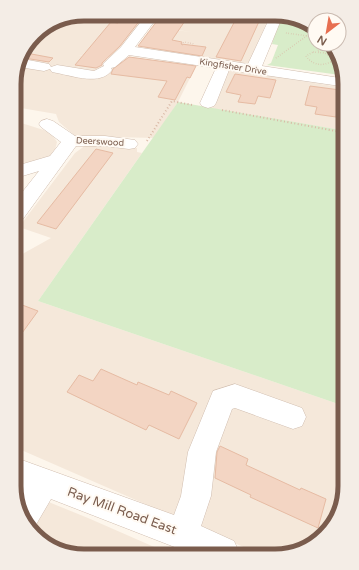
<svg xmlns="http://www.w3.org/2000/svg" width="359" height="570" font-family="'Varela Round',sans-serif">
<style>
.residential{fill:#f5e8da}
.green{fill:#d8ecc9}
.building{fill:#f3d5c3;stroke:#e6bba3}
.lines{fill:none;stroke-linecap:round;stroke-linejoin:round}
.minor-casing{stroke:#d1beb0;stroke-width:1}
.path-far1{stroke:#d9b8a5;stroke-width:1.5;stroke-dasharray:0.5 2;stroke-linecap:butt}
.path{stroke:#d9b8a5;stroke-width:2;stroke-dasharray:1 2.5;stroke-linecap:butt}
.minor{fill:#fff;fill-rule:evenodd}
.labels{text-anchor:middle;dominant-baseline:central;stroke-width:4;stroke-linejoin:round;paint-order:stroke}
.far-street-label{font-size:9px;fill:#7a5c4d;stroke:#fffaf3}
.near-street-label{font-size:13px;fill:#7a5c4d;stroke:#fffaf3}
.rim{fill:none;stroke:#7a5c4d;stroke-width:5}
</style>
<rect width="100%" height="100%" fill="#fdf6ec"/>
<g class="residential">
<polygon points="84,14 148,14 115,58 78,55 154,67 195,68 178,102 154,138 75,136 59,122 56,114 15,107 15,75 38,32"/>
<polygon points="163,15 270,15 248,65 146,49 142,45 156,28 192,32 155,27"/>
<polygon points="229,70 340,87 341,130 210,108"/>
<polygon points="15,121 50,132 57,142 55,150 48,160 16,169"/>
<polygon points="96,143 137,148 137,152 142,153 38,301 344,406 345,490 331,528 301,551 255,552 19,449 17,257 51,238 19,227 75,153 86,145"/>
<polygon points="19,490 88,518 168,553 75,555 41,541 19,512"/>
</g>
<g class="green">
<polygon points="283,15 288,15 315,27 315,44 329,44 340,58 340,75 267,65 271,63 278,45 272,44 277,25"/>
<polygon points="178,102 341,130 344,406 38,301"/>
</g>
<g class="building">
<polygon points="125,14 144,15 120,46 102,63 102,65 96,68 75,65 111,22 118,23"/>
<polygon points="170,15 189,15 172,40 182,42 181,44 206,47 202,56 138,46 160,17 167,18"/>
<polygon points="238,15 262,15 241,61 216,57"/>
<polygon points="26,53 53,58 49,62 24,58"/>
<polygon points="129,57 196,66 190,78 187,77 175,100 158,97 167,81 111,74 113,69"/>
<polygon points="235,74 276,80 270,98 258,96 255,104 238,102 241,95 226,92"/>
<polygon points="310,86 340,90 340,111 337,111 336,117 315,114 317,107 305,105"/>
<polygon points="96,149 113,153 56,229 37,223"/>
<polygon points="17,303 38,311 17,340"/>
<polygon points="101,369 137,385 138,382 169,395 171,391 197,403 179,439 149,425 146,430 67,392 79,375 93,381"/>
<polygon points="220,446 248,459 246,465 300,490 301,488 326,499 318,528 250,497 251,495 215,478 217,452"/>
</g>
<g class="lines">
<g class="minor-casing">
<g id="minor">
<path d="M147,14H160L135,47L248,64L271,15H283L262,66L340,78V86L229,70L216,103L214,106L208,108L202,106L200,103L216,68L129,55L115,67L111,68L112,70C101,86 73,76 57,73L52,72L50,69L44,71L19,67L23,59L49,64L51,67L57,65L94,71L104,66L103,64L121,47Z"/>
<polygon points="47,119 53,121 75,136 105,136 135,140 138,144 135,148 129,149 105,146 76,146 23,219 16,221 16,200 39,171 16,178 16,166 50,156 61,142 41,127 39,124 41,121"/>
<path d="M235,384L302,408L306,417L302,426L293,429L235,408L232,409L216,452L211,496L201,526L234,541L239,552L190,553L51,499L34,528H32C21,515 13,505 23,489L19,487V459L174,515L181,496L188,452L213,391Z"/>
</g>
</g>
<g class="path-far1">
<polyline points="312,26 315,28"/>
<polyline points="286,33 315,37"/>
<polyline points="182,45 184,42 194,44"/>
<polyline points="318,51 330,45"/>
<path d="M313,52L325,53L332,58V61C323,67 312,65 306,56Z"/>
<polyline points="276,58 315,30"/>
</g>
<g class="path">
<polyline points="222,110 341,132"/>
<polyline points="147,141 172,101 192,105"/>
</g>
<use href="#minor" class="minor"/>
</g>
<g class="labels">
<g class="far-street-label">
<text transform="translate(233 67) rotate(9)">Kingfisher Drive</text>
<text transform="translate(100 142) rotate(3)">Deerswood</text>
</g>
<g class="near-street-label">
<text transform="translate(122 511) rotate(20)">Ray Mill Road East</text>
</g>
</g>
<path d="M0 0H359V570H0ZM84 21H275A63 63 0 0 1 338 84V486A63 63 0 0 1 275 549H84A63 63 0 0 1 21 486V84A63 63 0 0 1 84 21Z" fill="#f4ede6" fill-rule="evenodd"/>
<path class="rim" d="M84 21H275A63 63 0 0 1 338 84V486A63 63 0 0 1 275 549H84A63 63 0 0 1 21 486V84A63 63 0 0 1 84 21Z"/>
<g transform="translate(327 32) rotate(211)"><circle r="19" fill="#fffaf3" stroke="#cabbb1"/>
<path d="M0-3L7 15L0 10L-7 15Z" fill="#e76f51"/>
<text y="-6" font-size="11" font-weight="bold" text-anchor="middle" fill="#7a5c4d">N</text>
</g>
</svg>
